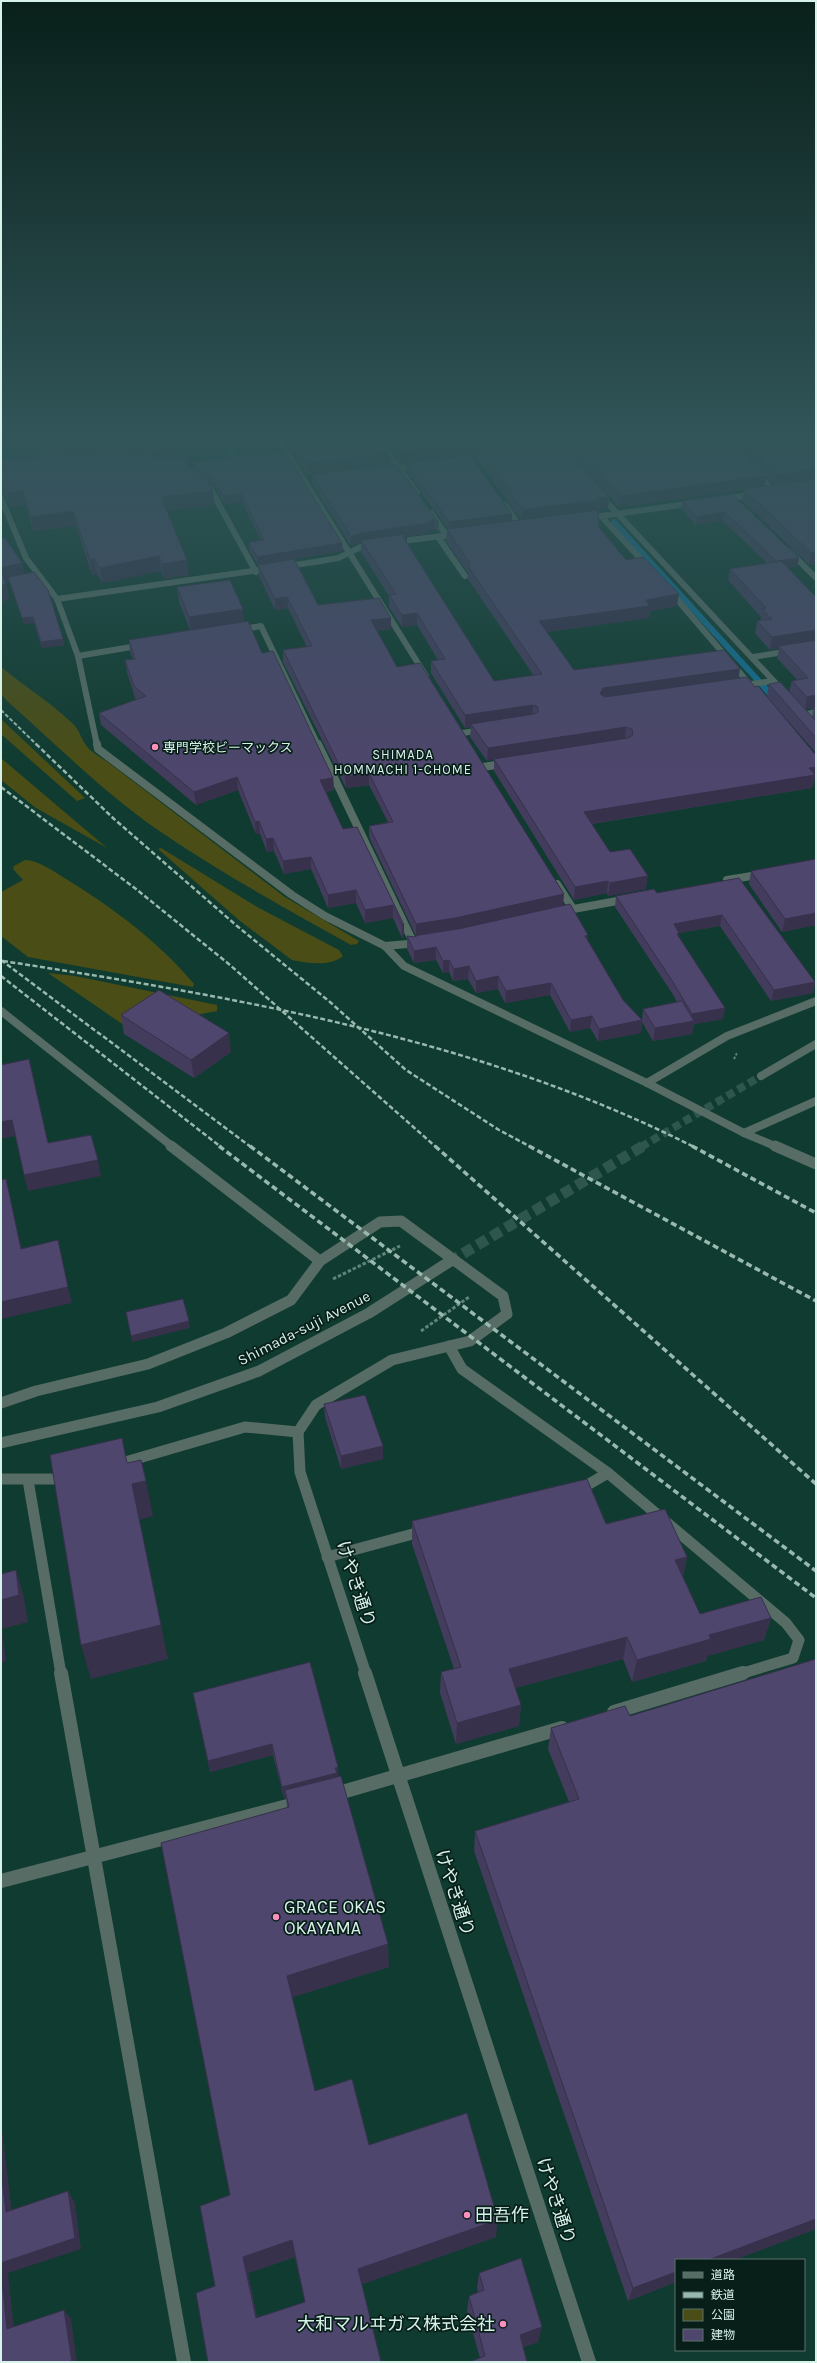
<svg xmlns="http://www.w3.org/2000/svg" width="817" height="2363" font-family="Karla,'Noto Sans JP',sans-serif">
<style>
.green{fill:#4a4d15}
.lines{fill:none;stroke-linecap:round;stroke-linejoin:round}
.stream{stroke:#0f6e95;stroke-width:6}
.tertiary-tunnel-far1{stroke:#2e564c;stroke-width:8;stroke-dasharray:8 4.5;stroke-linecap:butt}
.tertiary-tunnel{stroke:#2e564c;stroke-width:11;stroke-dasharray:11 5.5;stroke-linecap:butt}
.path-far1{stroke:#5f847a;stroke-width:2;stroke-dasharray:2.5 1.5;stroke-linecap:butt}
.path{stroke:#5f847a;stroke-width:3;stroke-dasharray:3.5 2;stroke-linecap:butt}
.minor-far3{stroke:#566c65;stroke-width:6}
.minor-far2{stroke:#566c65;stroke-width:8}
.minor-far1{stroke:#566c65;stroke-width:11}
.minor{stroke:#566c65;stroke-width:14}
.tertiary-far2{stroke:#566c65;stroke-width:8}
.tertiary-far1{stroke:#566c65;stroke-width:11}
.tertiary{stroke:#566c65;stroke-width:14}
.rail-far2{stroke:#99b9af;stroke-width:2;stroke-dasharray:4 2;stroke-linecap:butt}
.rail-far1{stroke:#99b9af;stroke-width:2.5;stroke-dasharray:5 2.5;stroke-linecap:butt}
.rail{stroke:#99b9af;stroke-width:3.5;stroke-dasharray:6 3.5;stroke-linecap:butt}
.wall{fill:#433c5d;fill-rule:evenodd}
.shaded-wall{fill:#37314c}
.building{fill:#4e466c;stroke:#37314c;fill-rule:evenodd}
.poi-dot{fill:#fd8ec0;stroke:#081f19;stroke-width:1.5}
.labels{text-anchor:middle;dominant-baseline:central;stroke-width:3.5;stroke-linejoin:round;paint-order:stroke}
.far-poi-label{font-size:13px;fill:#d7f2e9;stroke:#081f19;text-anchor:start}
.far-neighbourhood-label{font-size:13px;letter-spacing:1px;fill:#d7f2e9;stroke:#081f19}
.street-label{font-size:15px;fill:#d7f2e9;stroke:#081f19}
.near-street-label{font-size:18px;fill:#d7f2e9;stroke:#081f19}
.near-poi-label{font-size:18px;fill:#d7f2e9;stroke:#081f19;text-anchor:start}
</style>
<rect width="100%" height="100%" fill="#103b30"/>
<g class="green">
<path d="M1,667C24,686 50,702 72,723C79,729 80,736 85,744C89,751 102,758 109,763L285,897L359,941L357,944L351,945C285,908 217,871 155,828C102,791 56,744 7,701L1,694Z"/>
<polygon points="1,719 85,798 77,801 1,734"/>
<polygon points="1,758 107,848 36,808 1,780"/>
<path d="M161,848L259,908L339,950L343,956C329,967 308,963 292,960L240,921L158,849Z"/>
<path d="M25,860C38,860 55,872 66,879C113,908 158,941 194,984L193,987L28,957L1,936V892L23,880L13,869L14,866Z"/>
<polygon points="48,973 75,976 217,1005 217,1011 128,1028"/>
</g>
<g class="lines">
<g class="stream">
<polyline points="232,437 228,445 235,460"/>
<polyline points="614,522 775,699"/>
</g>
<polyline class="tertiary-tunnel-far1" points="641,1147 761,1076"/>
<polyline class="tertiary-tunnel" points="449,1262 643,1146"/>
<polyline class="path-far1" points="734,1059 737,1053"/>
<g class="path">
<polyline points="333,1279 400,1246"/>
<polyline points="421,1331 469,1297"/>
</g>
<g class="minor-far3">
<polyline points="274,437 279,440 426,676"/>
<polyline points="376,437 417,493"/>
<polyline points="386,470 419,465"/>
<polyline points="756,472 774,491"/>
<polyline points="205,485 210,488 256,572"/>
<polyline points="600,495 784,692"/>
<polyline points="1,498 26,558 57,599 78,656 97,745"/>
<polyline points="723,499 757,494"/>
<polyline points="505,505 520,526"/>
<polyline points="431,513 447,536"/>
<polyline points="601,516 649,568"/>
<polyline points="586,518 695,503"/>
<polyline points="438,537 465,576"/>
<polyline points="394,542 459,534"/>
<polyline points="789,551 816,578"/>
<polyline points="669,590 752,687"/>
<polyline points="57,599 315,562 338,558 361,547 374,545"/>
<polyline points="238,630 261,626 318,745"/>
<polyline points="78,656 143,645"/>
<polyline points="753,657 816,647"/>
<polyline points="744,685 773,681"/>
<polyline points="803,715 816,712"/>
<polyline points="462,733 483,730"/>
</g>
<g class="minor-far2">
<polyline points="97,744 98,749 292,895 325,916 385,946 404,966 647,1083 744,1133 777,1147"/>
<polyline points="318,744 414,944"/>
<polyline points="483,767 508,763"/>
<polyline points="727,880 764,874"/>
<polyline points="557,884 573,909"/>
<polyline points="568,910 628,899"/>
<polyline points="385,946 419,943"/>
<polyline points="1,1011 173,1147"/>
<polyline points="647,1083 727,1036 816,1001"/>
<polyline points="744,1133 816,1101"/>
</g>
<g class="minor-far1">
<polyline points="171,1146 320,1261"/>
<polyline points="775,1146 816,1164"/>
<polyline points="449,1346 462,1369 608,1473 786,1623 799,1640 793,1658 740,1674"/>
<polyline points="1,1403 36,1391 148,1364 226,1333 291,1300 320,1261 380,1222 401,1221 503,1296 507,1314 470,1341 392,1360 316,1405 298,1432 245,1427 115,1465"/>
<polyline points="1,1479 67,1479"/>
<polyline points="28,1480 61,1674"/>
<polyline points="577,1491 608,1473"/>
<polyline points="327,1557 424,1531"/>
</g>
<g class="minor">
<polyline points="61,1673 184,2362"/>
<polyline points="614,1712 743,1673"/>
<polyline points="332,1795 562,1728"/>
<polyline points="1,1881 299,1803"/>
</g>
<polyline class="tertiary-far2" points="761,1076 816,1044"/>
<g class="tertiary-far1">
<polyline points="298,1432 300,1472 366,1674"/>
<polyline points="1,1443 158,1407 259,1371 369,1313 449,1262"/>
</g>
<polyline class="tertiary" points="365,1673 589,2362"/>
<polyline class="rail-far2" points="1,710 37,745"/>
<g class="rail-far1">
<polyline points="36,744 113,818 237,926 330,1002 406,1070 499,1130 531,1147"/>
<polyline points="1,787 136,889 230,965 436,1147"/>
<polyline points="1,960 251,1147"/>
<path d="M3,961C236,997 482,1039 694,1147"/>
<polyline points="1,976 221,1147"/>
</g>
<g class="rail">
<polyline points="219,1146 816,1598"/>
<polyline points="250,1146 816,1571"/>
<polyline points="435,1146 816,1484"/>
<polyline points="529,1146 816,1301"/>
<polyline points="692,1146 816,1213"/>
</g>
</g>
<g class="wall">
<polygon points="43,437 189,437 188,461 185,461 190,468 195,471 194,469 193,462 342,543 343,551 294,559 318,605 391,618 391,629 377,631 397,667 588,940 623,1000 642,1020 643,1009 677,1002 672,993 615,907 616,896 657,893 739,878 815,982 813,993 771,1001 720,926 679,933 679,937 725,1008 723,1019 694,1024 692,1034 653,1041 642,1022 641,1033 598,1041 590,1028 570,1032 550,995 505,1003 498,989 476,993 468,979 453,981 449,972 443,973 436,960 414,963 407,949 407,936 414,937 416,936 369,837 369,826 388,822 369,785 346,788 283,662 283,650 307,647 288,608 275,610 259,576 258,565 249,550 249,542 261,541 242,502 224,504 214,485 207,481 213,491 214,505 167,511 189,575 164,579 161,571 103,583 97,574 92,575 76,526 33,531 26,505 10,507 4,494 1,494 1,459 41,459 40,451"/>
<polygon points="236,437 277,437 279,439 280,450 245,454"/>
<polygon points="282,437 378,437 389,453 390,464 306,475"/>
<polygon points="382,437 557,437 609,497 608,508 597,510 599,527 626,560 677,606 650,611 649,618 546,632 574,670 739,679 755,687 814,753 816,754 816,780 814,780 812,788 592,824 610,852 646,889 608,896 607,893 574,900 494,771 494,759 487,761 470,737 471,727 465,728 431,673 431,661 438,660 417,625 402,627 389,607 389,596 361,552 361,542 351,546 312,484 312,474 396,464 439,523 438,532 434,529 426,534 407,536 407,544 494,681 534,676 468,579 468,573 446,541 447,529 448,529 406,471 406,463 512,514 512,521 521,520 474,454 400,463"/>
<polygon points="559,437 656,437 662,444 664,444 658,437 728,437 766,476 765,486 775,485 730,437 816,437 816,564 809,565 742,500 744,490 619,507"/>
<path d="M732,494L799,558L797,566L788,568L816,597V753L767,697L769,684L789,692L792,681L797,680L777,658L779,648L770,650L755,633L757,621H760L761,617L728,580L730,569L767,563L723,521L696,525L681,509L682,501ZM814,708L812,717L805,710Z"/>
<polygon points="1,539 22,563 24,574 63,639 64,645 42,648 34,623 24,624 9,581 6,582 9,599 1,602"/>
<polygon points="177,587 244,622 333,778 334,790 326,792 343,829 357,827 404,925 404,937 402,938 393,918 365,923 356,903 328,908 311,869 284,874 274,851 267,852 260,834 256,834 238,790 196,805 101,725 99,713 137,700 135,698 127,672 125,660 133,659 130,652 129,640 190,630 179,602"/>
<polygon points="816,859 816,925 782,932 749,884 751,871"/>
<polygon points="121,1015 231,1052 194,1078 124,1034"/>
<polygon points="324,1404 383,1446 383,1459 341,1469 325,1417"/>
<polygon points="412,1521 687,1557 683,1577 700,1614 771,1618 764,1640 707,1656 706,1661 632,1682 623,1659 515,1688 521,1705 519,1726 456,1744 440,1693 441,1672 454,1669 412,1544"/>
<polygon points="816,1659 816,2229 734,2260 676,2260 676,2282 628,2301 474,1851 475,1831 569,1802 548,1749 551,1728 630,1716"/>
<path d="M193,1693L339,1776L389,1967L292,1997L315,2091L369,2145L496,2237L362,2284L208,2362L215,2286L230,2195L287,1807L286,1798H284L273,1755L210,1772ZM295,2257L305,2302L257,2318L248,2273Z"/>
<polygon points="479,2273 538,2342 523,2347 480,2358 467,2312 469,2296 478,2293 477,2288"/>
</g>
<g class="shaded-wall">
<polygon points="188,437 189,437 188,461 156,464 154,451"/>
<polygon points="279,439 280,450 245,454 244,443"/>
<polygon points="474,442 474,454 400,463 400,452"/>
<polygon points="389,453 390,464 306,475 306,464"/>
<polygon points="816,469 815,480 776,486 778,475"/>
<polygon points="766,476 764,488 744,489 744,490 619,507 620,496"/>
<polygon points="23,491 26,505 10,507 8,493"/>
<polygon points="213,491 214,505 162,511 161,497"/>
<polygon points="241,494 242,502 224,504 223,496"/>
<polygon points="609,497 608,508 522,521 523,510"/>
<polygon points="73,511 76,526 33,531 31,517"/>
<polygon points="725,512 723,521 696,525 697,517"/>
<polygon points="512,514 512,523 449,531 449,522"/>
<polygon points="434,519 434,529 426,534 407,536 407,546 361,540 361,542 351,546 351,537 360,533"/>
<polygon points="342,543 343,551 258,565 257,557"/>
<polygon points="816,552 816,564 809,565 811,553"/>
<polygon points="159,556 161,571 103,583 100,568"/>
<polygon points="799,558 797,566 774,570 776,561"/>
<polygon points="94,559 97,574 92,575 90,560"/>
<polygon points="187,560 189,575 164,579 162,564"/>
<polygon points="22,563 24,578 8,577 9,581 3,583 1,568"/>
<polygon points="6,584 9,599 1,602 1,586"/>
<polygon points="679,594 677,606 650,611 649,618 538,633 539,621 646,600"/>
<polygon points="287,597 288,608 275,610 275,599"/>
<polygon points="243,609 244,624 191,633 189,617"/>
<polygon points="417,613 417,625 402,627 402,615"/>
<polygon points="33,617 34,623 24,624 22,618"/>
<polygon points="391,618 391,629 371,631 371,620"/>
<polygon points="816,630 815,642 779,646 779,648 770,650 772,637"/>
<polygon points="63,639 64,645 42,648 41,642"/>
<polygon points="740,669 738,681 602,700 600,694 603,688"/>
<polygon points="816,695 815,706 815,705 814,708 805,710 807,697"/>
<polygon points="533,705 532,717 471,724 471,727 465,728 465,715"/>
<polygon points="626,727 625,739 487,761 488,748"/>
<polygon points="816,767 816,780 814,780 812,788 583,825 584,812"/>
<polygon points="369,773 369,785 346,788 345,777"/>
<polygon points="237,777 238,790 196,805 194,792"/>
<polygon points="333,778 334,790 321,792 320,780"/>
<polygon points="259,821 260,834 256,834 255,822"/>
<polygon points="273,838 274,851 267,852 266,839"/>
<polygon points="311,857 311,869 284,874 283,861"/>
<polygon points="648,876 646,889 608,896 610,883"/>
<polygon points="608,881 607,893 574,900 575,887"/>
<polygon points="356,890 356,903 328,908 328,895"/>
<polygon points="564,894 563,906 455,930 416,936 416,924"/>
<polygon points="393,905 393,918 365,923 365,910"/>
<polygon points="816,913 816,925 782,932 785,919"/>
<polygon points="722,915 720,926 679,933 678,944 674,924"/>
<polygon points="402,925 404,925 404,937 402,938"/>
<polygon points="588,935 587,948 585,936"/>
<polygon points="436,947 436,960 414,963 414,951"/>
<polygon points="449,960 449,972 443,973 443,961"/>
<polygon points="469,966 468,979 453,981 454,969"/>
<polygon points="498,976 498,989 476,993 476,981"/>
<polygon points="815,982 813,993 771,1001 774,990"/>
<polygon points="551,983 550,995 505,1003 506,991"/>
<polygon points="725,1008 723,1019 694,1024 692,1034 653,1041 655,1028 691,1022 692,1014"/>
<polygon points="592,1016 590,1028 570,1032 571,1020"/>
<polygon points="642,1020 641,1033 598,1041 599,1029"/>
<polygon points="229,1033 231,1052 194,1078 191,1060"/>
<polygon points="12,1120 15,1136 1,1139 1,1122"/>
<polygon points="98,1160 101,1176 28,1191 24,1175"/>
<polygon points="6,1179 10,1195 25,1265 21,1249"/>
<polygon points="68,1287 72,1303 1,1319 1,1302"/>
<polygon points="189,1321 190,1328 132,1342 131,1336"/>
<polygon points="383,1446 383,1459 341,1469 341,1456"/>
<polygon points="146,1481 153,1516 139,1520 168,1659 91,1679 81,1645 132,1484"/>
<polygon points="687,1557 682,1580 675,1560"/>
<polygon points="16,1570 24,1597 28,1622 2,1629 6,1661 1,1663 1,1600"/>
<polygon points="771,1618 764,1640 707,1656 706,1661 632,1682 637,1660 709,1635"/>
<polygon points="627,1637 623,1659 507,1690 509,1669"/>
<polygon points="521,1705 519,1726 456,1744 457,1723"/>
<polygon points="272,1744 273,1755 210,1772 208,1761"/>
<polygon points="338,1767 339,1778 285,1790 286,1798 284,1798 282,1787"/>
<polygon points="388,1944 389,1967 290,1998 287,1976"/>
<polygon points="1,2120 13,2223 6,2212 1,2171"/>
<polygon points="68,2191 75,2203 81,2249 8,2273 15,2338 7,2329 1,2271 1,2263"/>
<polygon points="816,2219 816,2229 734,2260 708,2260"/>
<polygon points="498,2220 496,2237 360,2285 358,2269"/>
<polygon points="292,2240 295,2257 248,2273 260,2333 256,2318 243,2257"/>
<polygon points="676,2272 676,2282 628,2301 633,2288"/>
<polygon points="64,2310 71,2319 77,2362 72,2362"/>
<polygon points="542,2327 538,2342 516,2350 520,2335"/>
</g>
<g class="building">
<polygon points="43,437 188,437 187,448 154,451 123,449 40,451"/>
<polygon points="241,437 277,437 279,439 244,443"/>
<polygon points="289,437 378,437 389,453 306,464"/>
<polygon points="390,437 557,437 609,497 597,498 598,500 523,510 474,442 400,452"/>
<polygon points="570,437 656,437 662,444 668,444 669,438 668,437 728,437 766,476 620,496"/>
<polygon points="742,437 816,437 816,469 778,475"/>
<polygon points="285,452 342,543 257,557 249,542 264,540 241,494 223,496 213,478 197,467 193,462"/>
<polygon points="470,455 512,514 449,522 406,463"/>
<polygon points="182,457 190,468 205,477 213,491 161,497 187,560 162,564 159,556 100,568 94,559 90,560 73,511 31,517 23,491 8,493 2,480 1,480 1,459 123,458 155,460"/>
<polygon points="396,464 439,523 434,519 426,524 360,533 351,537 312,474"/>
<polygon points="816,479 816,552 811,553 744,489"/>
<polygon points="732,494 799,558 776,561 725,512 697,517 682,501"/>
<polygon points="598,510 599,527 626,560 643,557 679,594 646,600 650,606 539,621 574,670 724,650 740,669 603,688 600,694 605,697 747,677 755,687 758,686 814,753 816,754 816,767 809,768 815,775 584,812 610,852 630,849 648,876 610,883 608,881 575,887 494,759 628,738 633,735 632,729 626,727 488,748 471,724 534,714 538,712 538,707 533,705 465,715 431,661 445,659 417,613 402,615 389,595 396,594 361,540 407,534 403,537 494,681 542,674 469,568 469,562 447,529"/>
<polygon points="5,538 22,563 1,568 1,539"/>
<polygon points="294,559 318,605 379,598 391,618 371,620 397,667 420,663 564,894 455,918 416,924 369,826 393,822 369,773 345,777 283,650 312,646 287,597 275,599 258,565"/>
<polygon points="781,561 816,597 816,630 772,637 757,621 772,619 762,609 766,608 730,569"/>
<polygon points="1,570 6,584 1,586"/>
<polygon points="34,572 48,590 63,639 41,642 33,617 22,618 8,577"/>
<polygon points="230,580 243,609 189,617 177,587"/>
<polygon points="248,621 262,653 273,651 333,778 320,780 343,829 357,827 404,925 402,925 393,905 365,910 356,890 328,895 311,857 283,861 273,838 266,839 259,821 255,822 237,777 194,792 99,713 146,696 134,686 125,660 135,659 129,640"/>
<polygon points="816,640 816,695 807,697 792,681 808,678 779,646"/>
<polygon points="780,682 815,720 816,720 816,738 769,684"/>
<polygon points="816,859 816,913 785,919 751,871"/>
<polygon points="739,878 815,982 774,990 722,915 674,924 679,933 677,934 725,1008 692,1014 673,982 616,896 654,889 657,893"/>
<polygon points="570,904 588,935 585,936 623,1000 642,1020 599,1029 592,1016 571,1020 551,983 506,991 498,976 476,981 469,966 454,969 449,960 443,961 436,947 414,951 407,936 414,937 419,935 458,929"/>
<polygon points="159,990 229,1033 191,1060 121,1015"/>
<polygon points="682,1001 694,1021 655,1028 643,1009"/>
<polygon points="29,1059 48,1143 91,1135 98,1160 24,1175 12,1120 1,1122 1,1065"/>
<polygon points="6,1179 21,1249 58,1240 68,1287 1,1302 1,1180"/>
<polygon points="183,1299 189,1321 131,1336 126,1312"/>
<polygon points="365,1395 383,1446 341,1456 324,1404"/>
<polygon points="122,1438 127,1463 141,1460 146,1481 132,1484 161,1625 81,1645 50,1455"/>
<polygon points="587,1479 606,1524 665,1509 687,1557 675,1560 700,1614 761,1597 771,1618 709,1635 711,1639 637,1660 627,1637 509,1669 521,1705 457,1723 441,1672 461,1667 412,1521"/>
<polygon points="16,1570 19,1595 1,1600 1,1574"/>
<polygon points="816,1659 816,2219 708,2260 676,2260 676,2272 633,2288 475,1831 579,1799 551,1728 625,1706 630,1716"/>
<polygon points="310,1662 338,1767 335,1768 337,1773 282,1787 272,1744 208,1761 193,1693"/>
<path d="M341,1776L388,1944L287,1976L315,2091L352,2079L369,2145L467,2113L498,2220L358,2269L381,2362H208L196,2293L215,2286L200,2206L230,2195L161,1843L289,1807L285,1790ZM292,2240L305,2302L256,2318L243,2257Z"/>
<polygon points="1,2171 6,2212 68,2191 75,2238 1,2263"/>
<polygon points="521,2258 542,2327 520,2335 527,2362 469,2362 485,2356 469,2296 484,2290 479,2273"/>
<polygon points="1,2271 7,2329 64,2310 72,2362 1,2362"/>
</g>
<linearGradient id="sky" x2="0" y2="1"><stop stop-color="#09201a"/><stop offset="0.57" stop-color="#315559"/><stop offset="1" stop-color="#315559" stop-opacity="0"/></linearGradient>
<rect width="817" height="768" fill="url(#sky)"/>
<g class="poi-dot">
<circle cx="155" cy="747" r="4"/>
<circle cx="276" cy="1917" r="4"/>
<circle cx="467" cy="2215" r="4"/>
<circle cx="503" cy="2324" r="4"/>
</g>
<g class="labels">
<g class="far-poi-label">
<text x="163" y="747">専門学校ビーマックス</text>
</g>
<g class="far-neighbourhood-label">
<text x="403" y="754">SHIMADA<tspan x="403" dy="15">HOMMACHI 1-CHOME</tspan></text>
</g>
<g class="street-label">
<text transform="translate(304 1328) rotate(-27)">Shimada-suji Avenue</text>
</g>
<g class="near-street-label">
<text transform="translate(356 1584) rotate(72)">けやき通り</text>
<text transform="translate(455 1893) rotate(72)">けやき通り</text>
<text transform="translate(556 2201) rotate(72)">けやき通り</text>
</g>
<g class="near-poi-label">
<text x="284" y="1907">GRACE OKAS<tspan x="284" dy="21">OKAYAMA</tspan></text>
<text x="475" y="2215">田吾作</text>
<text x="495" y="2324" text-anchor="end">大和マルヰガス株式会社</text>
</g>
</g>
<rect width="817" height="2363" fill="none" stroke="#d7f2e9" stroke-width="4"/>
<rect x="675" y="2259" width="130" height="92" fill="#081f19" stroke="#5b736c"/>
<rect x="683" y="2272" width="20" height="6" fill="#566c65" stroke="#5b736c"/>
<text x="711" y="2279" font-size="12" fill="#d7f2e9">道路</text>
<rect x="683" y="2292" width="20" height="6" fill="#99b9af" stroke="#5b736c"/>
<text x="711" y="2299" font-size="12" fill="#d7f2e9">鉄道</text>
<rect x="683" y="2309" width="20" height="12" fill="#4a4d15" stroke="#5b736c"/>
<text x="711" y="2319" font-size="12" fill="#d7f2e9">公園</text>
<rect x="683" y="2329" width="20" height="12" fill="#4e466c" stroke="#5b736c"/>
<text x="711" y="2339" font-size="12" fill="#d7f2e9">建物</text>
</svg>
